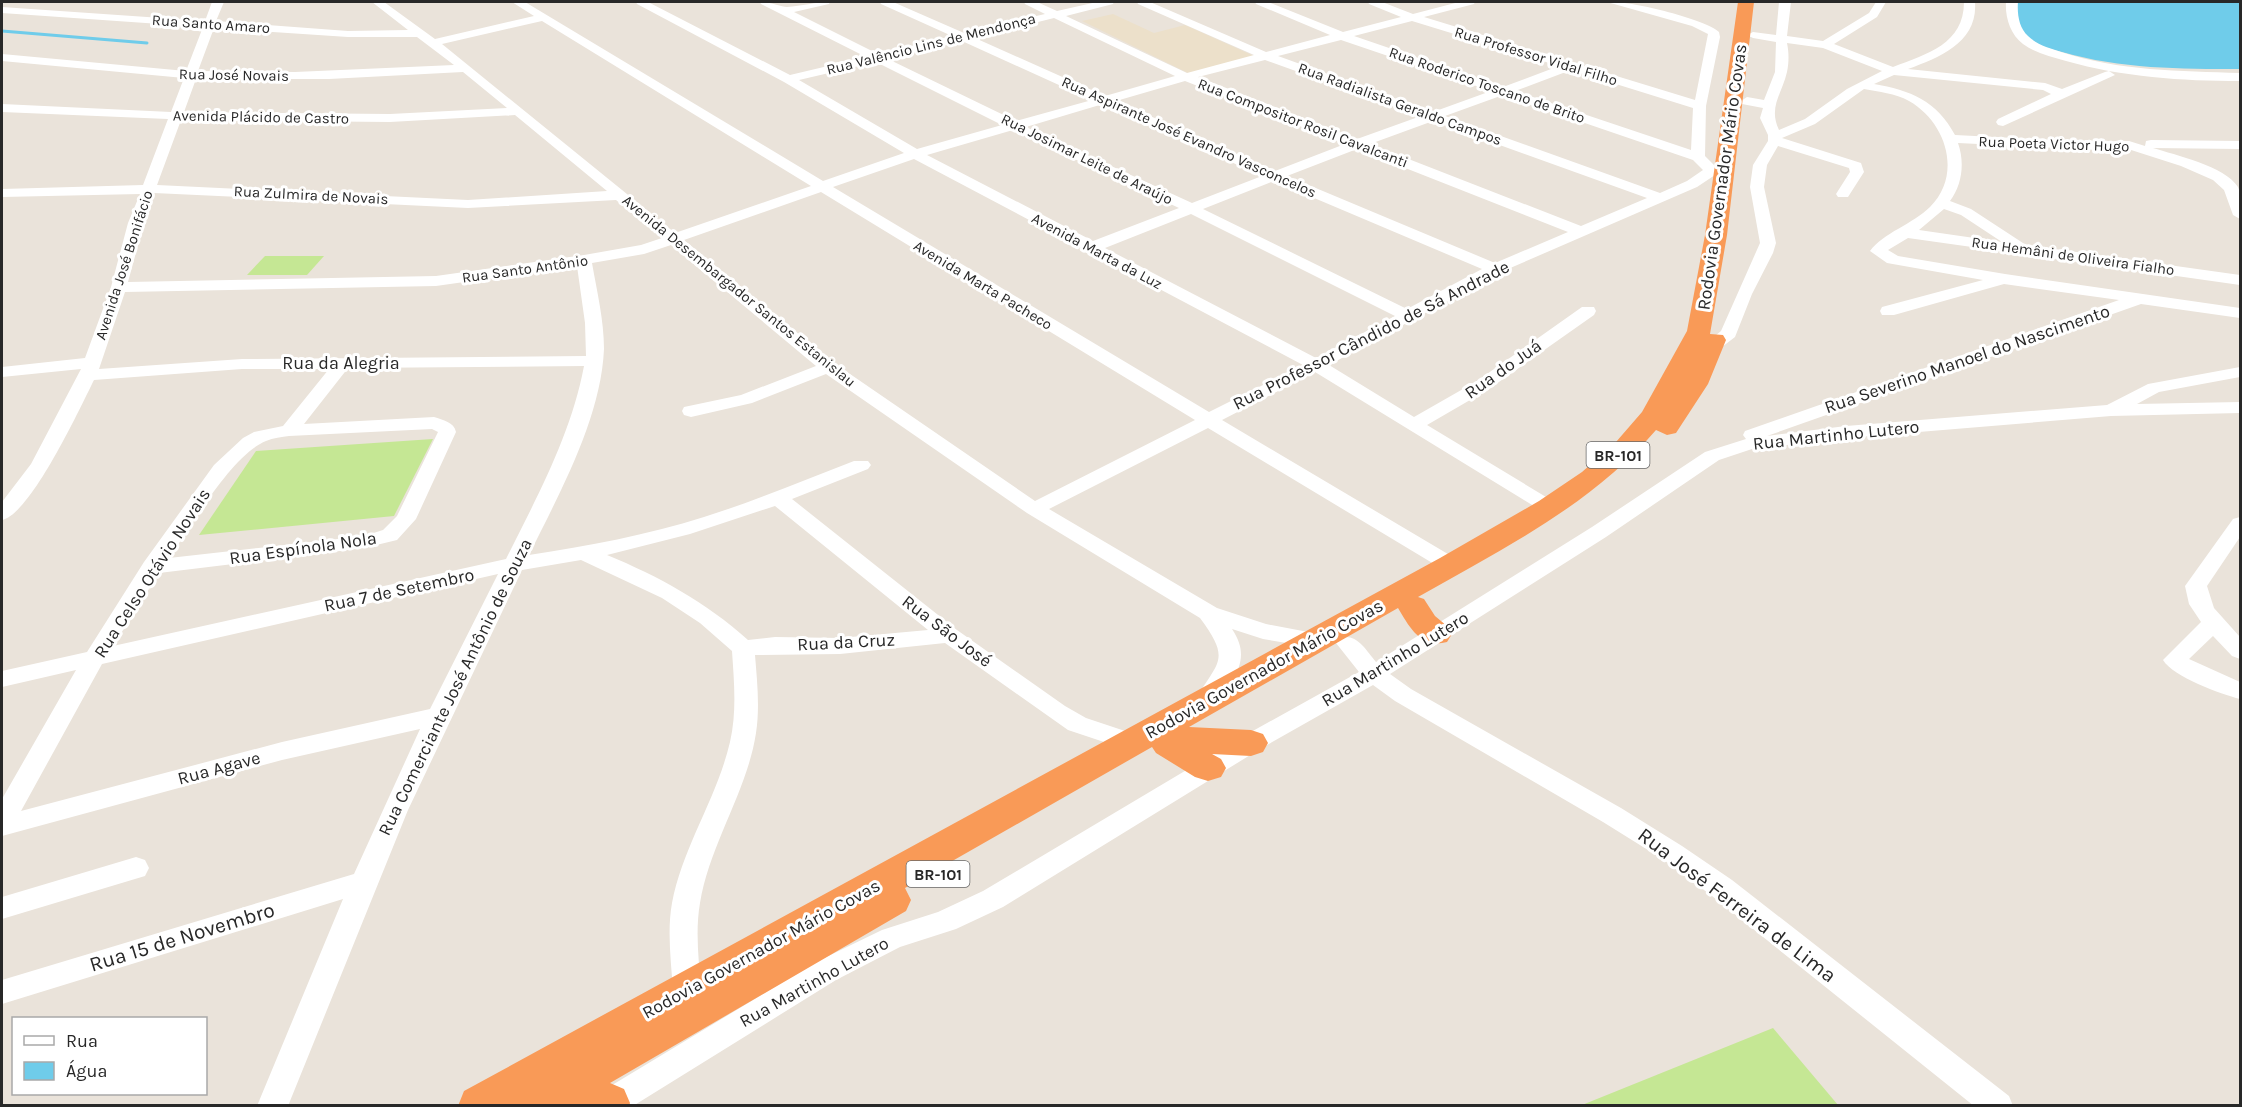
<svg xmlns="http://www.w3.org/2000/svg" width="2242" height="1107" font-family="Karla,sans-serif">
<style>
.education{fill:#ece0ca}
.pitch{fill:#c5e794}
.water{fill:#6fccea}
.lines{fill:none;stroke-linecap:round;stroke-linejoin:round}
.stream{stroke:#6fccea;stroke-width:3}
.minor{fill:#fff;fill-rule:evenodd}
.highway{fill:#f99a57;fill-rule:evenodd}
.labels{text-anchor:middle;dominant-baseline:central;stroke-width:6;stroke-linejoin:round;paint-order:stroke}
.far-street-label{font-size:15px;fill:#282828;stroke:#fff}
.shield{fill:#fff;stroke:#686868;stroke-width:1.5}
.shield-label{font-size:16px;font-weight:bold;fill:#282828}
.street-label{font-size:18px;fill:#282828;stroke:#fff}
.near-street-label{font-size:21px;fill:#282828;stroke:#fff}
</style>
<rect width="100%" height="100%" fill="#eae3da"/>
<polygon class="education" points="1113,14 1154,33 1185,25 1254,56 1190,74 1082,21"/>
<g class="pitch">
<polygon points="265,256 324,256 307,275 247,275"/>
<polygon points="433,439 394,516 199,535 256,451"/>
<polygon points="1773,1028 1838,1105 1582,1105"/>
</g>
<path class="water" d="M2017,2H2240V69C2180,69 2121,69 2062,52C2051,49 2036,46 2027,39C2021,35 2016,23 2012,16Z"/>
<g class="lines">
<polyline class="stream" points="2,31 147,43"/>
<g class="minor">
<path d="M212,2H224L216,21L348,31L408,30L372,2H384L435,39L534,16L512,2H525L823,181L904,153L784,82L637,4L636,2H648L790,75L866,57L761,4L760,2C771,2 781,7 787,7C802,6 815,2 830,2L829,4L794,12L878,54L952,36L881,4L880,2H893L964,33L1045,14L1025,4L1024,2H1037L1057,11L1097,2H1114L1113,4L1066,16L1187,73L1254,55L1138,4L1137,2H1150L1266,52L1330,35L1256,4L1255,2H1268L1343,32L1401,17L1369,4L1368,2H1382L1413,14L1459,2H1475L1474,4L1424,17L1695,100L1708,34L1692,26L1607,2C1627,0 1705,19 1719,32L1720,37L1706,106L1705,156L1716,167L1729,169L1731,172L1724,176L1715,175L1697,187L1501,272L1329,365L1414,417L1477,381L1582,307H1594L1596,311L1594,315L1489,389L1427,425L1556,503L1559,507L1556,511H1542L1315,372L1222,420L1458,560L1462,565L1458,570L1451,572L1444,570L1208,428L1049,509L1217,608L1266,624L1324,635L1327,640L1324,645L1316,648L1263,639L1232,629C1253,660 1233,679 1215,706L1207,708L1199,706L1195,700C1219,660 1231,660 1200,618L1027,513L826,374L752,403L691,417L684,415L682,411L684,407L741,395L816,366L671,245L644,254L592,263C597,292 604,320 604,349C601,419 559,494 529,555C588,546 647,535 704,517C755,501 804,480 854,461H868L871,465L868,469L792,499L957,630L1065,706L1086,718L1140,736L1143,742L1140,748L1131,751L1068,730L945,643L840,654L755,655C757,680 760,707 756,733C747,792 710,843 700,903C695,932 699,961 701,990L697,999L687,1003L677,999L673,990C671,961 667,931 672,903C683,846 717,798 730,742C737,712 734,681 732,651L700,623L662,598L581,560L522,570L408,810L288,1106H257L343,899L2,1004V980L354,874L420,729L282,760L2,836V799L76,670L2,687V671L87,652L144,562L214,465L243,438L254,432L283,426L329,369H242L94,380C80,408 31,514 2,520V502L31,464L81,369L2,377V367L85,358L111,287L128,223L140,194L2,197V189L143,185L168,119L2,112V104L171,112L184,78L2,61V54L186,71L203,27L2,13V7L205,21ZM1054,18L1175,76L1105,96L975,38ZM542,21L811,186L675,233L442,44ZM1412,21L1559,66L1503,87L1354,36ZM214,28L348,37H417L454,65L295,72L198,71ZM1341,40L1491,91L1433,112L1278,56ZM962,41L1092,100L1016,121L888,59ZM1265,60L1421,116L1357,139L1198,77ZM876,62L1002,125L917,149L799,80ZM1571,70L1693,108L1691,150L1515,91ZM463,72L507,108L390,114L184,112L196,79H329ZM1185,81L1345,144L1275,171L1116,101ZM1503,95L1693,160L1703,170L1687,181L1660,193L1445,116ZM1103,104L1262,176L1192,203L1026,127ZM515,115L607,191L468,200L157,185L181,120L390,122ZM1433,121L1647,198L1581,226L1370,144ZM1013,130L1179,208L1093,241L927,155ZM1357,149L1568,232L1495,263L1287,176ZM914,159L1303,365L1209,412L833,187ZM1274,181L1482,269L1407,309L1203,209ZM821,192L1195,420L1035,501L834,363L684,240ZM154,193L468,208L616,200L662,238L641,245L584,255L436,276L128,282L144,223ZM1191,214L1395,316L1316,358L1105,248ZM577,266L585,323L586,356L242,359L99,369L125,292L436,286ZM584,366C571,435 537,497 506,559L113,646L159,573L364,548L397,540L416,519L456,432C454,422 443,420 434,417L304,424L348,368ZM432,429L438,432L397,516L383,530L364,536L169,558C191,527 231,455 266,441C273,438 282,437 289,436ZM775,506L928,630L840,638L775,637L748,640C706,602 658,576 607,555L690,534ZM498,574L430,709L282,742L21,811L102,664Z"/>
<path d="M1779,2H1791L1787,36L1823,41L1869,13L1876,2H1886L1877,17L1834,44L1893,67C1927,54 1964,44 1964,2H1975C1978,42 1940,57 1908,69L2045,83L2062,89L2105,72L2109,71L2115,75L2003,126L1998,125L1996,122L1998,119L2051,94L2043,90L1894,75L1874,84C1910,90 1937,101 1955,135L2097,142L2129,141L2145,146L2146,141L2151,140L2240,141V149L2153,148C2175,155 2225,166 2238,187C2242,196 2241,211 2240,219L2233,215L2224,190L2213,180L2181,166L2128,149L2097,150L1958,143C1965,163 1962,185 1950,201L1971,209L2026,245L2240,275V285L1908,238L1888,250L1898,256L2005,274L2240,308V318L2141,304L1767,436L1846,426L2107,405L2148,384L2240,367V377L2159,392L2137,404L2240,402V413L2111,416L1846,438L1752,449L1719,460L1606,537L1390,674L1411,689L1621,808L1682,846L1732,880L2009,1096L2013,1106H1974L1712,896L1664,860L1603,822L1395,701L1373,685L1260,749L1003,907L956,929L900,947L836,980L633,1106H590L594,1096L816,962L882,930L938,912L983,891L1242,737L1359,672L1336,643L1339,638C1357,633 1365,649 1376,662L1592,527L1705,452L1746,439L1743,435L1745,431L2119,300L2004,284L1894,315H1882L1880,311L1882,307L1983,280L1887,263L1870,251C1883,233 1913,224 1930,207C1963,174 1946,122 1909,101C1895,93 1879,92 1864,89L1815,124L1782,138L1861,163L1864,172L1848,197H1838L1836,194L1850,172L1849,168L1778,146L1767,165L1764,187L1776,243L1773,253L1752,294L1735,337L1718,350H1706L1703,346L1721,331L1760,243L1750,187L1753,165L1768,141V135L1760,118L1763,108L1742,104L1741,101L1747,97L1764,100L1775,72L1776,42L1753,38L1747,35L1753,32L1776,35ZM1787,43L1823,48L1882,71L1847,89L1805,119L1779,130C1768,107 1782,94 1787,72C1789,62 1789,53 1787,43ZM1944,209L1961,215L2002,242L1919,230Z"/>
<path d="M2006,2H2018C2017,14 2019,28 2028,36C2037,45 2050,48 2061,52C2119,71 2180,71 2240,73V81C2182,81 2122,77 2066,61C2051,57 2035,53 2023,44C2010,34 2005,17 2006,2Z"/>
<path d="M2240,517V537L2207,586L2214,608L2240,637V659L2232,656L2213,636L2189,659L2240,682V699C2221,694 2173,677 2163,660L2201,622L2189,604L2185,586L2233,519Z"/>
<polygon points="136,857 145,860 149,868 145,876 2,919 2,897"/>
</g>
<path class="highway" d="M1738,2H1754L1727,235L1710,334L1723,335L1726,340L1708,384L1676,433L1667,435L1656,430C1593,504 1501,550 1418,597L1424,599L1435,616L1447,626L1452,634L1447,642C1421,649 1410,628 1398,608L1189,727L1251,730L1263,734L1268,743L1263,752L1251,756L1212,754L1221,759L1226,768L1221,777L1208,781L1195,777L1156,753L1152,747L905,888L911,900L906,911L610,1083L624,1089L630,1103L629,1106H458L464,1091L1440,558L1539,501L1582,472L1616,442L1642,412L1687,331L1705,235Z"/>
</g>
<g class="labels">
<g class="far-street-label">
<text transform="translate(211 24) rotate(4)">Rua Santo Amaro</text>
<text transform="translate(931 44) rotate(-14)">Rua Valêncio Lins de Mendonça</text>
<text transform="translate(1536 56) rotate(17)">Rua Professor Vidal Filho</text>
<text transform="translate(234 75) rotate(1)">Rua José Novais</text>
<text transform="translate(1487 85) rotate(19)">Rua Roderico Toscano de Brito</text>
<text transform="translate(1400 104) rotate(20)">Rua Radialista Geraldo Campos</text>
<text transform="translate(261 117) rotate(1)">Avenida Plácido de Castro</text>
<text transform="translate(1303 123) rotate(21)">Rua Compositor Rosil Cavalcanti</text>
<text transform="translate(1189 137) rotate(24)">Rua Aspirante José Evandro Vasconcelos</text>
<text transform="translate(2054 144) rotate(2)">Rua Poeta Victor Hugo</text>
<text transform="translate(1087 159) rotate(26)">Rua Josimar Leite de Araújo</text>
<text transform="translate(311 195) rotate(3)">Rua Zulmira de Novais</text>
<text transform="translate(1097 251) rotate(28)">Avenida Marta da Luz</text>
<text transform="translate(2073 256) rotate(8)">Rua Hemâni de Oliveira Fialho</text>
<text transform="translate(124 265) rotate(-72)">Avenida José Bonifácio</text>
<text transform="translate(525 269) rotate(-8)">Rua Santo Antônio</text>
<text transform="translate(983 285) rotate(31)">Avenida Marta Pacheco</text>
<text transform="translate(739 291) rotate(39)">Avenida Desembargador Santos Estanislau</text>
</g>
<g class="shield">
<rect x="1586.5" y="442" width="63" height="26" rx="4.5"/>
<rect x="906.5" y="861" width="63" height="26" rx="4.5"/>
</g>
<g class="shield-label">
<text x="1618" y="455">BR-101</text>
<text x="938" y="874">BR-101</text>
</g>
<g class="street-label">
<text transform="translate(1722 177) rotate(-82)">Rodovia Governador Mário Covas</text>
<text transform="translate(1371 335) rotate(-27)">Rua Professor Cândido de Sá Andrade</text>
<text transform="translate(1967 359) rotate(-19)">Rua Severino Manoel do Nascimento</text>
<text x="341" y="363">Rua da Alegria</text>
<text transform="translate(1503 369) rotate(-35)">Rua do Juá</text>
<text transform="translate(1836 435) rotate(-6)">Rua Martinho Lutero</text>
<text transform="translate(303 548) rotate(-8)">Rua Espínola Nola</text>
<text transform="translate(152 573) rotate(-57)">Rua Celso Otávio Novais</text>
<text transform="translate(399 590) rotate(-12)">Rua 7 de Setembro</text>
<text transform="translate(947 631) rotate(37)">Rua São José</text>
<text transform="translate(846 642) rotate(-3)">Rua da Cruz</text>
<text transform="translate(1395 659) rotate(-31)">Rua Martinho Lutero</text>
<text transform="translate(1264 669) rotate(-29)">Rodovia Governador Mário Covas</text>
<text transform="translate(455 687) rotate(-64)">Rua Comerciante José Antônio de Souza</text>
<text transform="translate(219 768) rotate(-15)">Rua Agave</text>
<text transform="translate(761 949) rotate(-29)">Rodovia Governador Mário Covas</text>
<text transform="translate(814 982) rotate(-29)">Rua Martinho Lutero</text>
</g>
<g class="near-street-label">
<text transform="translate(1737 905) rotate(37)">Rua José Ferreira de Lima</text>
<text transform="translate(182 937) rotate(-17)">Rua 15 de Novembro</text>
</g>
</g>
<rect width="2242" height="1107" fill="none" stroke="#282828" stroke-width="6"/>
<rect x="12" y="1017" width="195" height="78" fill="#ffffff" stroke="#a9a9a9" stroke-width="1.5"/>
<rect x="24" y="1036" width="30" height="9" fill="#ffffff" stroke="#a9a9a9" stroke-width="1.5"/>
<text x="66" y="1047" font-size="18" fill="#282828">Rua</text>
<rect x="24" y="1062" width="30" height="18" fill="#6fccea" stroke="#a9a9a9" stroke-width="1.5"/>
<text x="66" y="1077" font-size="18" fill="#282828">Água</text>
</svg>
